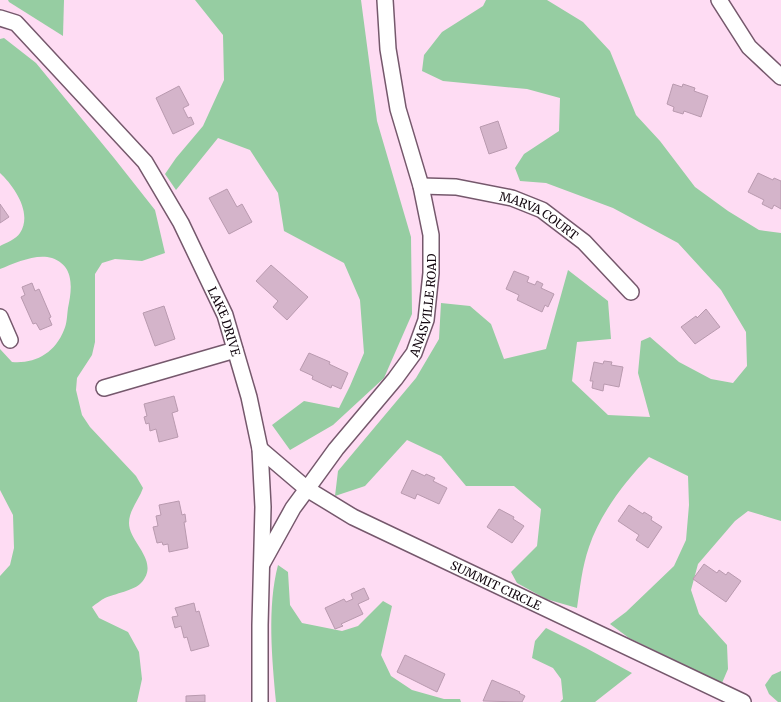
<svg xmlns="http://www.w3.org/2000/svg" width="781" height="702" font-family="Merriweather,serif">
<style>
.green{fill:#96cda2}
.building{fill:#d4b4ca;stroke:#b99aaf}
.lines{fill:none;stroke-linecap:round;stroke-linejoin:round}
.minor-casing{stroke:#75586c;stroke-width:18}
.minor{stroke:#fff;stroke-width:15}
.labels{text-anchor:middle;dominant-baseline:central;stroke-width:4;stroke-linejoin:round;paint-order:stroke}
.street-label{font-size:12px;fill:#12070f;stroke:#fef0f9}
</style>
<rect width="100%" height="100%" fill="#fedcf3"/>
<g class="green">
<polygon points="8,0 64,0 63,36 9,2"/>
<polygon points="195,0 361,0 377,121 411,237 412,314 384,378 333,425 290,450 272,425 304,401 339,408 350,386 364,353 360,300 344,263 284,231 278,193 250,150 218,138 176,190 165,174 176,158 203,126 224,80 223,35"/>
<path d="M486,0H547L583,22L610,51L636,115L660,141L695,187L728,211L759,230L781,233V521L748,511L735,521L698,564L691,590L699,614L727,645L728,669L722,683L629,638L610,624L626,612L674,566L686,540L689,505L688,476L649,457C625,481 600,514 589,547C582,567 580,588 577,608L546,599L517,583L511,572L537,546L541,509L514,486H466L441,456L407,440L365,486L335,496L338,471L416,378L439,339L441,303L470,306L491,324L504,359L546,349L568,270L608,301L611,339L577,342L572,381L608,415L650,417L638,373L641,341L650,337L679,362L711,379L733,383L747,366L746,332L721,290L678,243L613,208L546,183L520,181L515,168L524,154L559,131L560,98L527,89L443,81L422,71L424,55L442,32L483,6Z"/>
<path d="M4,38L36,63L114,158L155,210L165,253L142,261L115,259L102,263L95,274V342L92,355L77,378L76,390L82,415L90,427L136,476L143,488C139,500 129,510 129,523C129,543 161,561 141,583C135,590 114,594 105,598C101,600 96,604 92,607L99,618L128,632L139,652L142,679L137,702H0V576L10,565L14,548L13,515L0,490V349L12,362C35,364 55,353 64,330C67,324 67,315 68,308C72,289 75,266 52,258C36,253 15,263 0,269V246C6,243 16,239 20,233C33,213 14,186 0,173V39Z"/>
<path d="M278,565L288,572L290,605L302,623L342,631L358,626L383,601L392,606L381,655L391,676L412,690L444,699H460L461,702H276C272,659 267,607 278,565Z"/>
<polygon points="546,628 586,648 632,673 595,702 560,702 563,699 561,679 553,668 532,658 535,641"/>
<polygon points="781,671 781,702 778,702 769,694 765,685 772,675"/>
</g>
<g class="building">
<polygon points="673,84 682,87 683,84 695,88 694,91 708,96 701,117 684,111 683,114 673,111 674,107 667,104"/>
<polygon points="179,86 189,105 183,108 188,118 191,117 194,124 173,134 156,98"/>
<polygon points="498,121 507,148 489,154 480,127"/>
<polygon points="758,173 773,180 774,178 781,181 781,209 774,205 772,209 762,204 764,200 748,192"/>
<polygon points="227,189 237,207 242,204 252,222 229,234 209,198"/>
<polygon points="0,204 9,217 0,223"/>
<polygon points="271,265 308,297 287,320 273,307 278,301 256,281"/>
<polygon points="514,271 529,277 527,282 535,285 537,281 543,284 541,288 554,294 548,307 545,305 542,312 517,300 519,295 506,289"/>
<polygon points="32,283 35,291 39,289 51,317 49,318 52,325 40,330 36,323 33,324 21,297 25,295 22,287"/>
<polygon points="164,306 175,339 155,346 143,313"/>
<polygon points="706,309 720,327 695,344 681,327 696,316 697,318"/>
<polygon points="309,353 330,362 329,364 348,373 341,389 332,385 331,388 312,379 313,376 300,370"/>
<polygon points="604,361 612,362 611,365 623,367 619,387 604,384 603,391 592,388 593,381 590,381 594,362 603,364"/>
<polygon points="174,396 178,411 172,413 178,437 159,442 156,429 150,431 149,423 146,424 144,417 147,416 144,404"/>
<polygon points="412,470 425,476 426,474 435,478 433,481 447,488 439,504 417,494 415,499 401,493"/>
<polygon points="179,501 182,515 185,514 186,522 184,522 188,548 169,552 168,544 163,545 162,542 157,543 153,527 158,526 156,516 161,515 159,505"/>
<polygon points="629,505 643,514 644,512 652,517 651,520 662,527 648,548 636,540 639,535 618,521"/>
<polygon points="499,509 514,517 513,519 524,526 512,543 487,527"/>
<polygon points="704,564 717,573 719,570 726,575 728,572 741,581 726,602 693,579"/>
<polygon points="364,588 369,599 358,604 363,614 341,624 343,626 335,629 325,608 344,599 346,602 353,599 351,594"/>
<polygon points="194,603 196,612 199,611 209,646 191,651 187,637 184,638 181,626 175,628 172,617 178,616 175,608"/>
<polygon points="405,655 445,674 437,692 397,672"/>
<polygon points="492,680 520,692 519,693 525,696 522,702 483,701"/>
<polygon points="205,695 205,702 186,702 186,696"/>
</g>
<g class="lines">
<g class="minor-casing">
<g id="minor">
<polyline points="719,0 749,47 781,77"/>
<path id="s1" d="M0,18L16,23L145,162L181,223L225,315L249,397L260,449L263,507L260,625V702"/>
<path id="s2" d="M421,186L456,187L512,198L542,210L584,242L631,292"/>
<polyline points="0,317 10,340"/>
<polyline points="104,388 235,350"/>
<path id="s3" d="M260,449L307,489L353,517L743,702"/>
<path id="s4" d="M262,564L293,508L307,489L336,449L395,379L414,353L426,320L431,273V235L421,186L398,109L388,49L385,0"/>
</g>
</g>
<use href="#minor" class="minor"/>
</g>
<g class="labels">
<g class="street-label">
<text stroke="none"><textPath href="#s2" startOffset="124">MARVA COURT</textPath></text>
<text stroke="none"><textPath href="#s4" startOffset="310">ANASVILLE ROAD</textPath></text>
<text stroke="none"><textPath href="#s1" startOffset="385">LAKE DRIVE</textPath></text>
<text stroke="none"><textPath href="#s3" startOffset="274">SUMMIT CIRCLE</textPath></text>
</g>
</g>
</svg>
